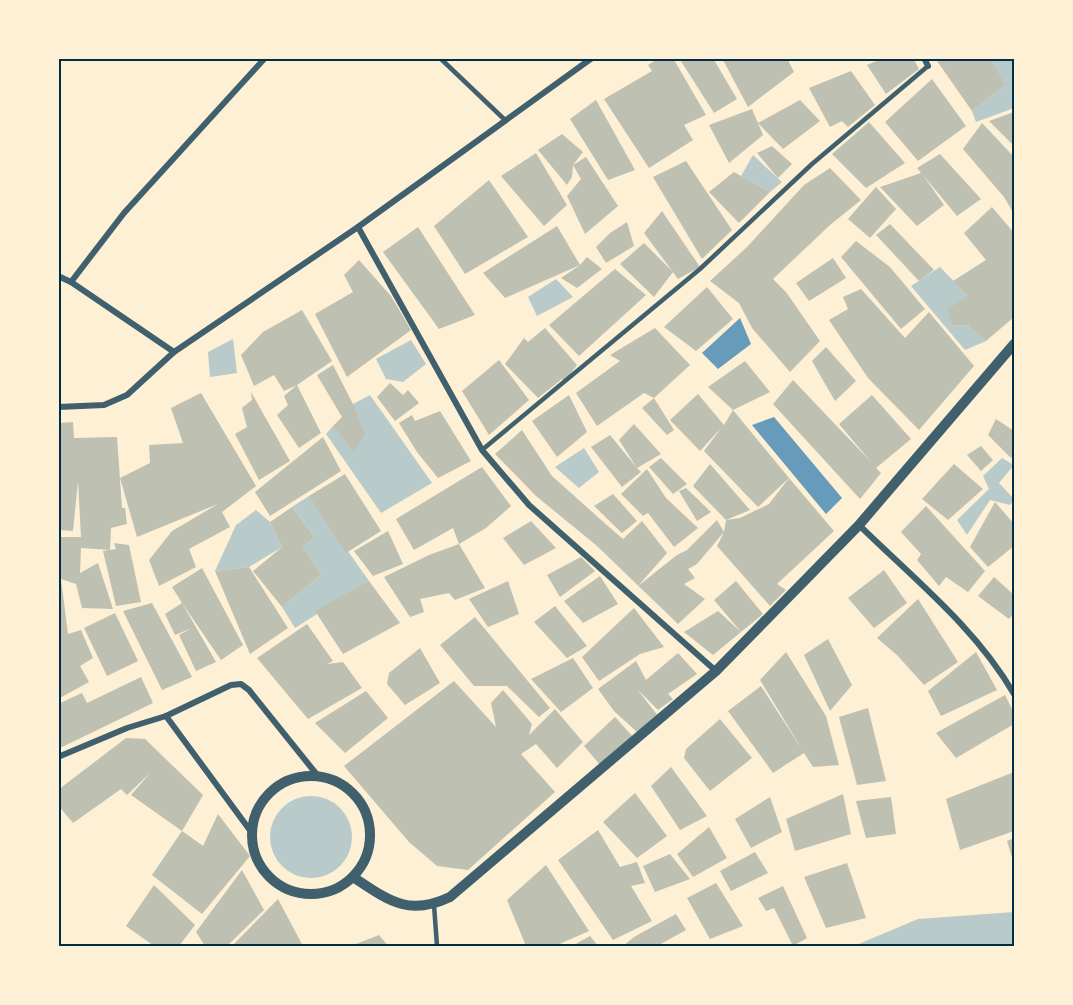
<svg xmlns="http://www.w3.org/2000/svg" width="1073" height="1005" font-family="'Exo 2',sans-serif">
<style>
.green{fill:#b9caca}
.water{fill:#669bbc}
.building{fill:#bec0b2}
.lines{fill:none;stroke-linecap:round;stroke-linejoin:round}
.service{stroke:#3f606c;stroke-width:4.5}
.minor{stroke:#3f606c;stroke-width:6}
.tertiary{stroke:#3f606c;stroke-width:10}
.neatline{fill:none;stroke:#003049;stroke-width:2}
</style>
<rect width="100%" height="100%" fill="#fdf0d5"/>
<g class="green">
<polygon points="987,59 1014,59 1014,108 976,122 972,111 1005,85"/>
<polygon points="753,155 782,182 770,192 741,176"/>
<polygon points="940,267 968,296 952,326 968,325 986,341 965,350 911,286"/>
<polygon points="556,279 573,297 537,316 528,297"/>
<polygon points="233,339 237,373 210,377 208,352"/>
<polygon points="411,340 426,364 403,382 386,379 376,359"/>
<polygon points="370,395 432,483 381,513 326,434 333,426 353,450 353,404"/>
<polygon points="584,448 599,472 579,488 555,467"/>
<polygon points="1002,458 1014,465 999,483 1014,499 1010,505 990,500 967,535 957,520 989,489 983,476"/>
<polygon points="309,496 369,581 295,628 282,607 321,575 303,546 315,538 292,507"/>
<polygon points="256,510 270,522 282,547 249,567 215,571 236,525"/>
<circle cx="311" cy="837" r="41"/>
<polygon points="1014,912 1014,946 854,946 918,919"/>
</g>
<g class="water">
<polygon points="740,318 751,344 718,369 702,353"/>
<polygon points="774,417 842,498 826,514 752,425"/>
</g>
<g class="building">
<polygon points="659,58 673,58 706,115 684,125 693,140 649,168 604,99 652,71 648,65"/>
<polygon points="679,58 713,58 737,99 714,113"/>
<polygon points="722,58 787,58 794,72 748,107"/>
<polygon points="884,58 913,58 919,69 886,94 867,65"/>
<polygon points="935,58 990,58 1005,85 972,111"/>
<polygon points="851,71 875,105 848,127 842,121 830,127 809,88"/>
<polygon points="932,79 966,126 918,161 885,122"/>
<polygon points="596,100 635,170 608,180 570,119"/>
<polygon points="800,100 820,121 783,149 758,123 763,135 729,163 709,125 752,109 758,123"/>
<polygon points="1014,112 1014,146 989,121"/>
<polygon points="869,122 905,163 866,188 832,154"/>
<polygon points="982,123 1014,157 1014,214 1004,197 963,149"/>
<polygon points="562,134 583,152 573,165 572,177 567,185 538,150"/>
<polygon points="772,146 792,164 778,178 757,153"/>
<polygon points="536,153 567,205 544,226 501,176"/>
<polygon points="940,154 981,199 957,216 923,175 944,205 917,226 880,187 921,173 917,168"/>
<polygon points="586,157 618,206 585,234 567,196 581,179 573,165"/>
<polygon points="686,161 732,230 702,259 653,177"/>
<polygon points="830,168 861,200 830,225 773,279 786,292 820,341 790,372 752,328 739,303 710,281 747,247 804,185"/>
<polygon points="734,172 770,192 739,223 709,192"/>
<polygon points="489,180 528,237 465,274 434,226"/>
<polygon points="876,187 896,209 870,238 848,219"/>
<polygon points="992,207 1014,233 1014,317 986,341 968,325 952,326 948,309 968,296 953,281 986,260 964,233"/>
<polygon points="662,211 700,267 678,279 644,233"/>
<polygon points="627,222 634,246 606,263 596,247 610,233"/>
<polygon points="890,224 934,270 919,281 876,235"/>
<polygon points="557,226 580,265 587,257 602,269 577,288 561,278 580,265 505,298 483,273"/>
<polygon points="418,227 475,315 439,329 383,252"/>
<polygon points="856,241 890,267 925,309 901,329 841,257"/>
<polygon points="644,243 673,272 654,297 620,264"/>
<polygon points="833,258 846,278 809,301 796,283"/>
<polygon points="359,260 391,296 411,330 347,377 315,314 353,292 344,275"/>
<polygon points="615,269 646,295 579,356 549,325"/>
<polygon points="707,287 733,319 696,351 664,327"/>
<polygon points="861,289 905,338 929,312 974,366 919,430 868,378 829,320 848,309 843,297"/>
<polygon points="302,310 332,361 297,385 321,433 299,448 277,415 288,405 284,396 297,385 284,391 274,375 254,386 241,355 263,332"/>
<polygon points="545,328 577,365 565,381 562,379 538,398 505,364 524,338 528,342"/>
<polygon points="655,328 690,365 654,398 644,393 597,426 576,393 620,361 610,355"/>
<polygon points="826,347 856,381 835,401 812,361"/>
<polygon points="499,360 529,400 489,435 462,391"/>
<polygon points="745,361 770,392 733,410 708,387"/>
<polygon points="333,365 353,404 365,435 353,451 333,426 342,417 317,375"/>
<polygon points="793,380 871,462 839,424 872,395 911,439 876,468 881,473 860,499 773,404"/>
<polygon points="390,383 403,395 408,390 419,403 395,421 377,397"/>
<polygon points="251,392 290,461 259,480 235,434 247,427 242,408 252,400"/>
<polygon points="201,393 256,486 222,512 230,527 189,549 196,567 159,586 149,560 172,531 218,504 137,537 120,478 150,463 149,445 183,443 171,408"/>
<polygon points="698,394 724,425 733,410 789,478 758,507 704,451 721,428 700,451 670,420"/>
<polygon points="569,395 587,432 557,457 532,421"/>
<polygon points="654,398 674,430 667,435 642,408"/>
<polygon points="440,411 471,461 438,478 417,452 399,423 412,415 415,421"/>
<polygon points="996,419 1014,431 1014,454 1011,458 988,435"/>
<polygon points="73,422 74,438 117,437 122,508 125,508 127,524 111,528 110,550 81,548 80,573 98,563 113,609 82,608 76,584 61,579 68,634 81,630 93,658 80,666 89,682 58,699 58,537 81,537 78,481 73,531 58,530 58,423"/>
<polygon points="634,424 661,454 637,468 641,472 622,487 591,447 610,435 637,468 619,440"/>
<polygon points="522,430 552,476 609,527 623,539 642,521 667,553 638,586 677,555 687,550 717,520 724,532 726,520 740,518 769,504 789,478 834,531 777,584 786,590 770,606 717,546 724,532 697,564 688,569 695,578 684,584 705,599 678,624 597,546 536,496 495,454"/>
<polygon points="323,437 341,471 270,516 255,492"/>
<polygon points="981,446 993,460 981,471 967,455"/>
<polygon points="661,458 687,484 673,494 649,467"/>
<polygon points="710,464 750,510 726,520 693,486"/>
<polygon points="954,464 983,489 948,520 922,499"/>
<polygon points="482,467 511,506 486,528 459,544 453,528 414,550 396,519"/>
<polygon points="647,469 666,498 698,528 674,547 648,513 643,516 621,494"/>
<polygon points="345,474 381,531 346,553 309,496"/>
<polygon points="686,488 711,512 697,521 679,491"/>
<polygon points="613,494 637,521 622,533 594,506"/>
<polygon points="995,502 1014,524 1014,546 988,567 970,547"/>
<polygon points="926,506 985,571 968,592 946,577 939,586 917,560 921,554 901,532"/>
<polygon points="292,507 315,538 303,546 321,575 282,607 253,571 282,547 270,522"/>
<polygon points="531,521 556,548 524,565 503,538"/>
<polygon points="388,531 403,564 373,576 354,551"/>
<polygon points="114,543 129,545 141,602 116,606 103,551 116,549"/>
<polygon points="459,544 485,588 455,600 449,593 420,599 424,612 410,617 384,577 429,555"/>
<polygon points="581,557 595,571 560,597 547,575"/>
<polygon points="249,567 288,628 250,654 215,571"/>
<polygon points="202,568 243,645 221,660 182,603 216,662 196,671 179,635 192,628 175,635 165,614 182,603 172,587"/>
<polygon points="884,570 907,603 874,628 848,598"/>
<polygon points="600,576 618,604 583,623 564,601"/>
<polygon points="994,577 1014,595 1014,613 1009,619 978,596"/>
<polygon points="369,581 400,623 343,654 315,611"/>
<polygon points="508,581 519,614 488,627 469,599"/>
<polygon points="736,581 763,614 741,632 713,655 684,632 718,611 741,632 714,600"/>
<polygon points="918,599 958,662 924,685 897,655 877,638"/>
<polygon points="152,603 192,677 162,690 123,611"/>
<polygon points="555,606 587,646 567,658 534,622"/>
<polygon points="634,608 664,647 640,654 599,681 582,657"/>
<polygon points="115,613 138,661 107,676 84,628"/>
<polygon points="475,617 550,708 539,717 507,686 474,686 440,645"/>
<polygon points="307,624 333,661 327,664 343,662 362,688 308,719 257,658"/>
<polygon points="828,639 852,685 830,711 804,655"/>
<polygon points="420,648 440,683 405,705 387,684 389,673"/>
<polygon points="786,652 826,716 839,765 813,767 804,753 773,773 728,711 761,686 803,751 760,680"/>
<polygon points="976,652 997,690 941,716 928,691"/>
<polygon points="678,653 697,674 668,694 673,699 658,710 637,689 658,716 637,732 614,711 598,689 636,661 646,680"/>
<polygon points="573,658 593,688 561,712 531,679"/>
<polygon points="141,677 153,703 58,749 58,704 82,693 87,703"/>
<polygon points="454,681 496,727 491,703 503,690 532,724 529,735 555,709 583,742 557,768 536,744 521,754 555,792 468,870 437,866 409,842 344,766"/>
<polygon points="366,691 388,718 345,753 315,723"/>
<polygon points="1005,695 1014,713 1014,724 956,758 936,733"/>
<polygon points="868,708 886,781 857,785 839,717"/>
<polygon points="615,717 634,738 601,766 584,746"/>
<polygon points="720,719 752,758 710,791 684,758 686,749"/>
<polygon points="126,738 145,739 203,795 182,831 131,795 150,773 127,795 121,789 73,823 58,805 58,790"/>
<polygon points="671,767 707,816 680,830 651,786"/>
<polygon points="1014,772 1014,831 960,850 946,799"/>
<polygon points="635,793 667,836 637,858 603,822"/>
<polygon points="843,794 851,834 795,851 786,819"/>
<polygon points="770,797 782,832 751,848 735,819"/>
<polygon points="891,797 896,834 866,838 856,801"/>
<polygon points="218,814 250,856 202,914 152,875 182,831 203,846"/>
<polygon points="709,827 727,858 693,877 677,854"/>
<polygon points="598,830 620,867 637,862 645,883 631,886 652,921 613,940 558,860"/>
<polygon points="1014,838 1014,864 1007,841"/>
<polygon points="755,852 768,873 731,891 720,871"/>
<polygon points="670,854 690,879 655,892 643,866"/>
<polygon points="847,863 866,918 826,928 804,877"/>
<polygon points="546,865 589,931 555,946 526,946 507,900"/>
<polygon points="242,870 264,910 227,946 205,946 196,932"/>
<polygon points="716,883 743,926 710,939 687,898"/>
<polygon points="154,885 195,925 179,946 154,946 126,926"/>
<polygon points="783,886 807,938 793,946 774,908 766,911 758,898"/>
<polygon points="278,899 303,946 232,946"/>
<polygon points="676,914 686,930 657,946 623,946 634,937"/>
<polygon points="379,935 388,946 351,946"/>
<polygon points="590,936 598,946 572,946"/>
</g>
<g class="lines">
<g class="service">
<polyline points="440,58 505,120"/>
<polyline points="482,450 700,269 812,164 928,66"/>
<polyline points="434,905 437,946"/>
</g>
<g class="minor">
<polyline points="924,58 928,66"/>
<polyline points="358,227 482,450 529,505 716,671"/>
<polyline points="58,276 71,282 174,352 127,395 104,405 58,407"/>
<polyline points="71,282 124,213 265,58"/>
<polyline points="174,352 358,227 592,58"/>
<path d="M859,525C913,578 976,628 1014,694"/>
<polyline points="58,757 127,728 166,716"/>
<polyline points="252,833 166,716 231,685 241,684 249,690 318,776"/>
</g>
<g class="tertiary">
<circle cx="311" cy="835" r="59"/>
<path d="M353,877C388,900 408,917 450,897L716,671L859,525L1014,344"/>
</g>
</g>
<rect width="1073" height="1005" fill="none" stroke="#fdf0d5" stroke-width="120"/>
<rect x="60" y="60" width="953" height="885" class="neatline"/>
</svg>
